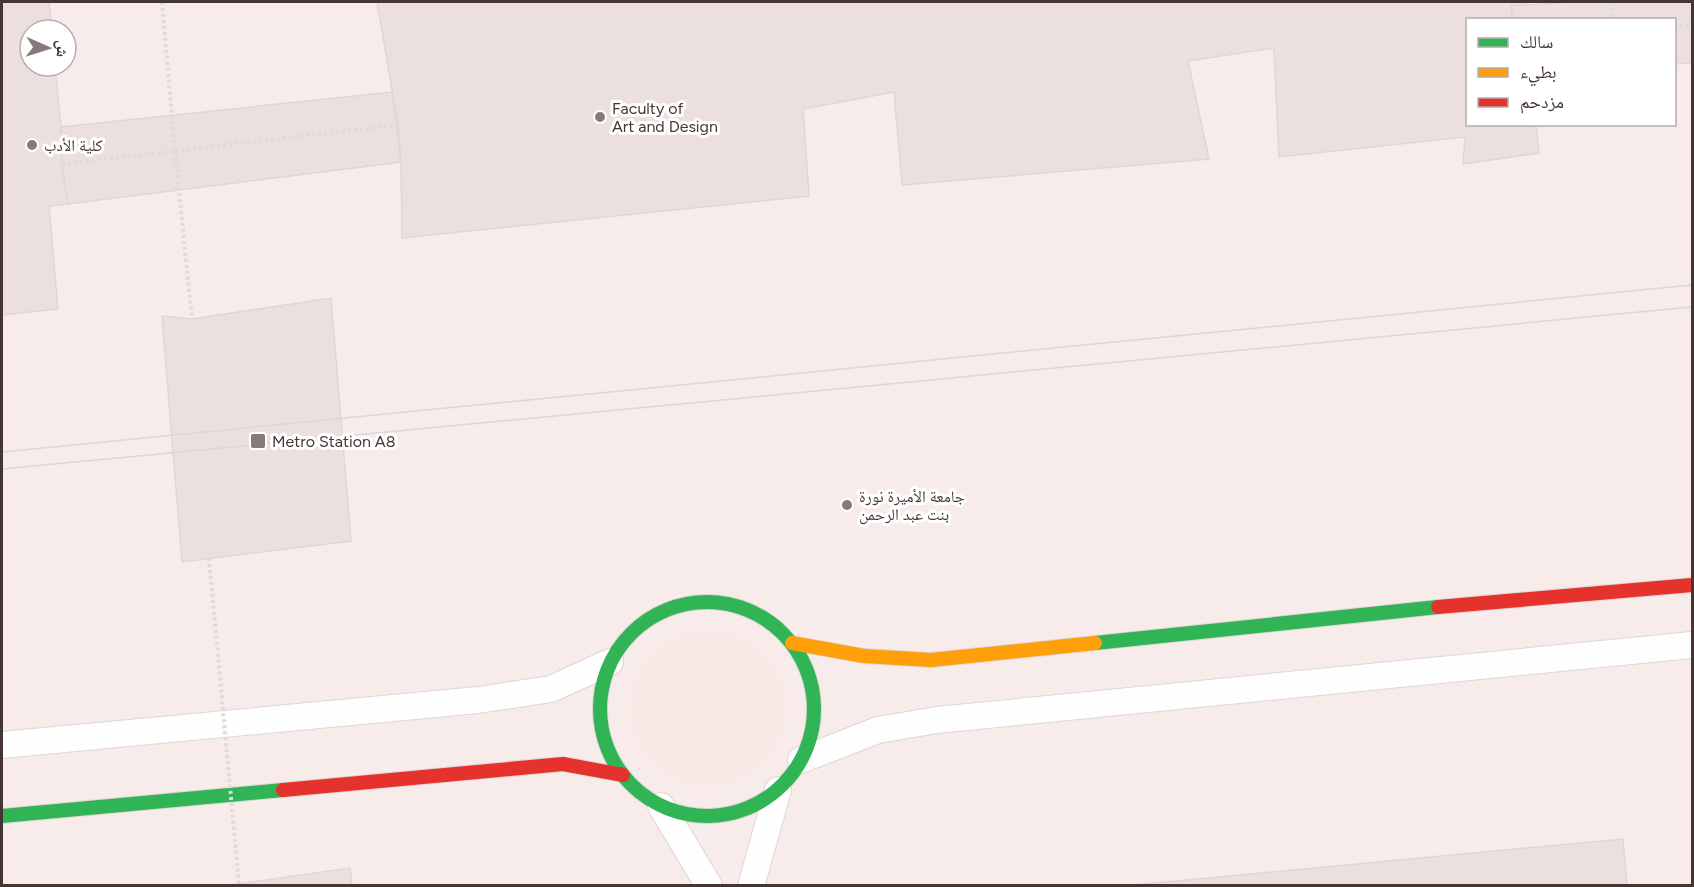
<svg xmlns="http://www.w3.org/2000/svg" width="1694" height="887" font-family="Figtree,'Noto Naskh Arabic',sans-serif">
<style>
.built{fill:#f8eceb;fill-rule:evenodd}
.green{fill:#f9eae8}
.building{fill:#ece0de;stroke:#ded7d6;stroke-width:1.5}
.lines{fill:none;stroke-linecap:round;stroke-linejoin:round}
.street-casing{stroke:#ded6d6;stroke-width:28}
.fast-casing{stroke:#ded6d6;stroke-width:16}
.slow-casing{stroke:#ded6d6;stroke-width:16}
.jam-casing{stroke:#ded6d6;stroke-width:16}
.path{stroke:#dddbdb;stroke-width:4;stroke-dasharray:3 3;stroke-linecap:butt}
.street{stroke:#fefefe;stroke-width:26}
.fast{stroke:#30b455;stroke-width:14}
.slow{stroke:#ff9f0a;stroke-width:14}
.jam{stroke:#e5322d;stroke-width:14}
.tram{stroke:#d9d7d7;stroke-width:1.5}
.path-bridge{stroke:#dddbdb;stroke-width:4;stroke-dasharray:3 3;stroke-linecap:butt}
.poi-dot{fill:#847a78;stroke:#fff;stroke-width:2}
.labels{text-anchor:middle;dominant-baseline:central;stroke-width:6;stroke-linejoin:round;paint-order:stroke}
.poi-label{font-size:16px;fill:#453533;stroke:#fff;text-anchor:start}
</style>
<rect width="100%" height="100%" fill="#f9f9f9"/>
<path class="built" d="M2,2H1692V885H2ZM1468,20H1674V124H1468ZM30,30H66V66H30Z"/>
<circle class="green" cx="707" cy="708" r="80"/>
<g class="building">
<polygon points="2,2 49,2 52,30 30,30 30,66 55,66 61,127 62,164 68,204 49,206 58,309 2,315"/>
<polygon points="377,2 1526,2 1526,5 1511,6 1513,20 1468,20 1468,124 1536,124 1539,153 1463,164 1465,137 1279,157 1274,48 1188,61 1209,159 902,185 894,92 803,109 809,196 402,238 401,162 398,125"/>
<polygon points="1572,2 1692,2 1692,63 1674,64 1674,20 1513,20 1511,6"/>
<polygon points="392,92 401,162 68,204 62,164 61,127"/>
<polygon points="331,298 351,541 182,562 162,316 192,319"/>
<polygon points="1623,839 1627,886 1123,886"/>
<polygon points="350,868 352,886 224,886 239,884"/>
</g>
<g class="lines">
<g class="street-casing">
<g id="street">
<polyline points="2,745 478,700 551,689 610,662"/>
<polyline points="801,760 878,730 937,720 1692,645"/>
<polyline points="661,806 709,886"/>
<polyline points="751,886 778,790"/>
</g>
</g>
<g class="fast-casing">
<g id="fast">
<circle cx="707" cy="709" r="107"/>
<polyline points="1095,643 1438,607"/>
<polyline points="2,816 283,790"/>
</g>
</g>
<g class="slow-casing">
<polyline id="slow" points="792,643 864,656 931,660 1095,643"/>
</g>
<g class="jam-casing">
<g id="jam">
<polyline points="1438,607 1692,585"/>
<polyline points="283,790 563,764 623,775"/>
</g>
</g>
<g class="path">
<polyline points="162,2 175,151 192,319"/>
<polyline points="1611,2 1614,20"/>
<polyline points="1674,25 1692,25"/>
<polyline points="62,164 398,125"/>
</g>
<use href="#street" class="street"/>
<use href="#fast" class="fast"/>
<use href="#slow" class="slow"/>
<use href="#jam" class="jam"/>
<g class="tram">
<polyline points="2,452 1692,285"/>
<polyline points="2,469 1692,307"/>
</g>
<polyline class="path-bridge" points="209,558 239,884"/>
</g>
<g class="poi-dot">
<circle cx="600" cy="117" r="6"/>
<circle cx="32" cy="145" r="6"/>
<rect x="250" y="433" width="16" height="16" rx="3"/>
<circle cx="847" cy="505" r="6"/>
</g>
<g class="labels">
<g class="poi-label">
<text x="612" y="108">Faculty of<tspan x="612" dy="18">Art and Design</tspan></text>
<text x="44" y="145">كلية الأدب</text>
<text x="272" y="441">Metro Station A8</text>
<text x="859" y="496">جامعة الأميرة نورة<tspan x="859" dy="18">بنت عبد الرحمن</tspan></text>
</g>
</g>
<rect width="1694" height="887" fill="none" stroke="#453533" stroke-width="6"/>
<rect x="1466" y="18" width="210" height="108" fill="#ffffff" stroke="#b5aead" stroke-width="1.5"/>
<rect x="1478" y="38" width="30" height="9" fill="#30b455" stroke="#b5aead" stroke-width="1.5"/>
<text x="1520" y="48" font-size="18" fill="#453533">سالك</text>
<rect x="1478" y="68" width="30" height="9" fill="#ff9f0a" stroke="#b5aead" stroke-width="1.5"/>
<text x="1520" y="78" font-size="18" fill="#453533">بطيء</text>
<rect x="1478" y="98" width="30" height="9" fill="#e5322d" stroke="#b5aead" stroke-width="1.5"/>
<text x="1520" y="108" font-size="18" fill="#453533">مزدحم</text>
<g transform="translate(48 48) rotate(93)"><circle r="28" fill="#ffffff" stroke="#b5aead" stroke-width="1.5"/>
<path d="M0-4.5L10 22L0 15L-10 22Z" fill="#847a78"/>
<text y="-9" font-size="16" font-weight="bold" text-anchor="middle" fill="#453533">ش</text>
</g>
</svg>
